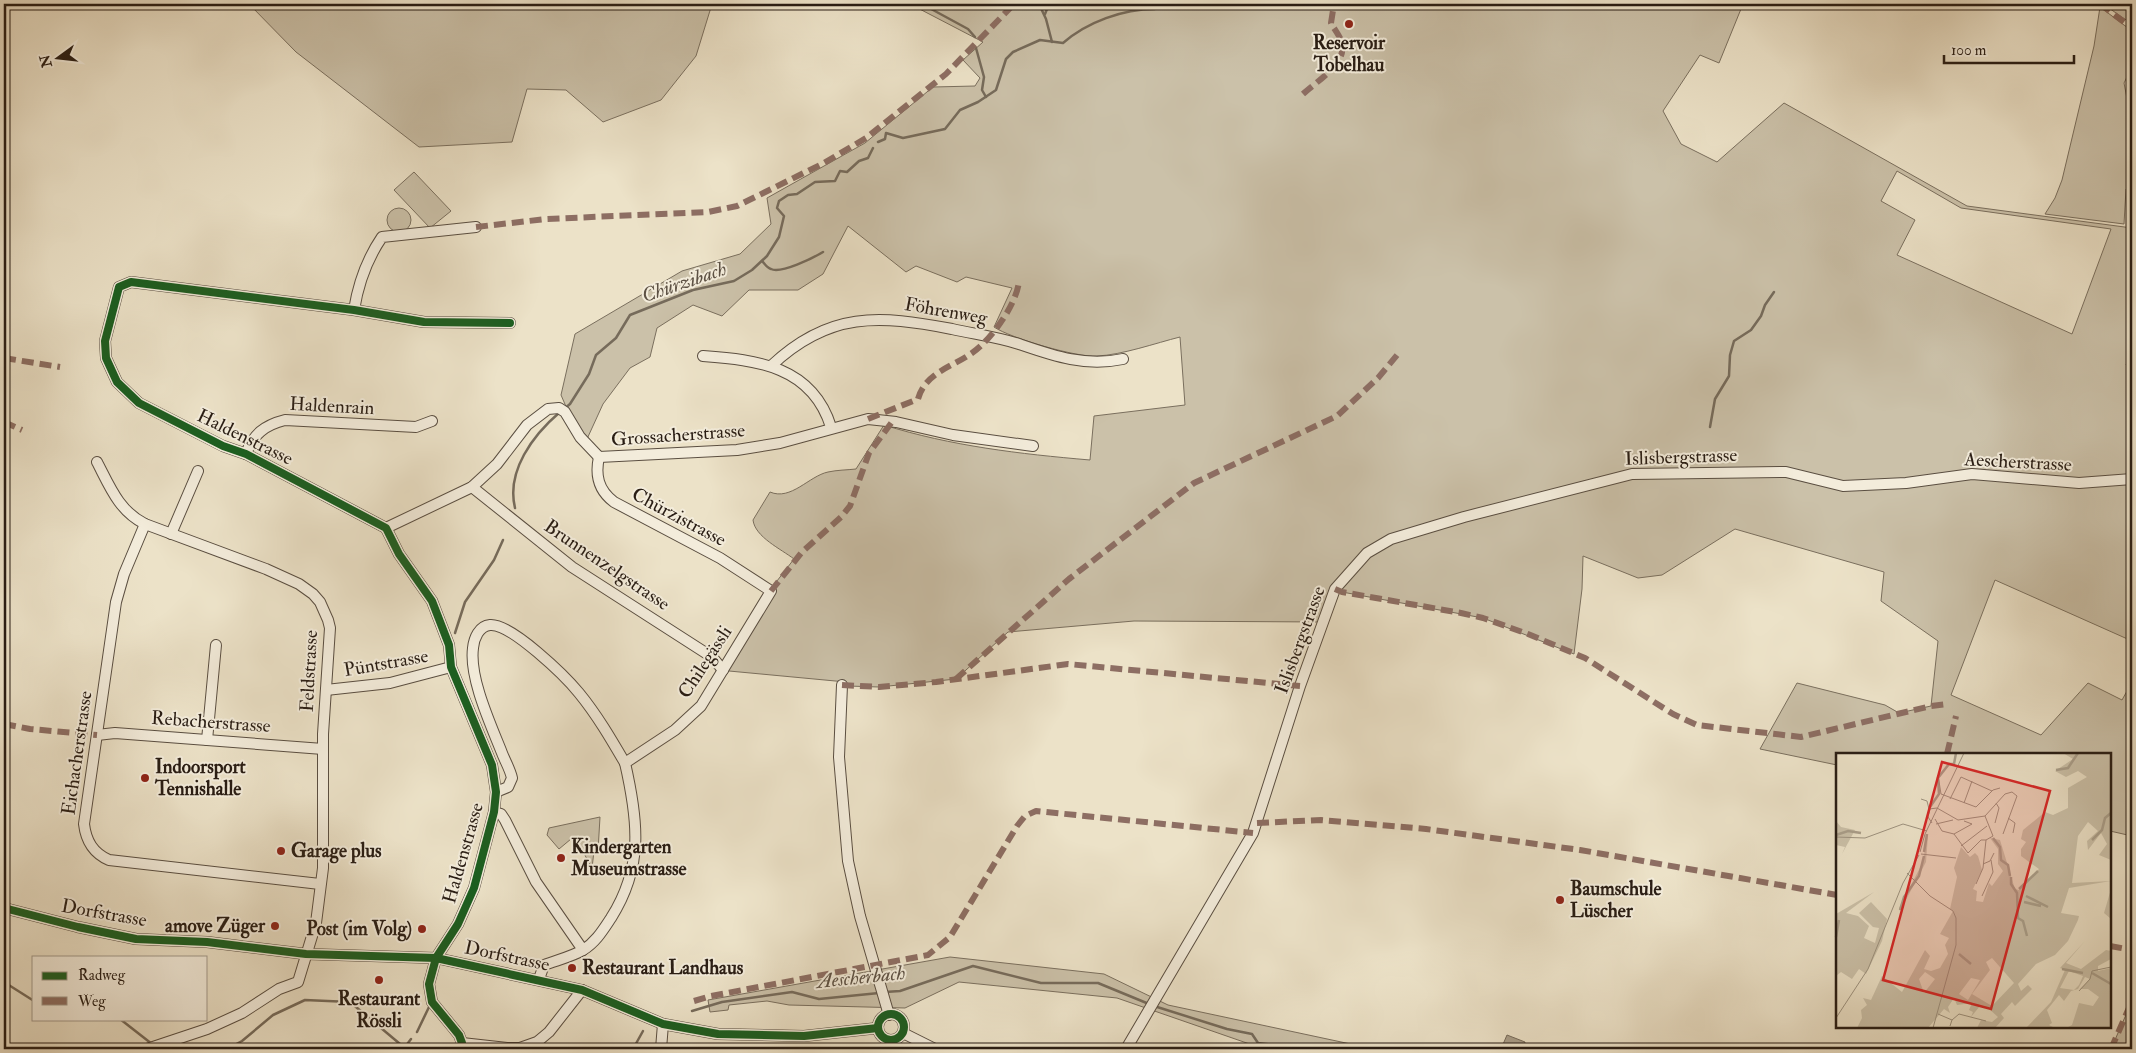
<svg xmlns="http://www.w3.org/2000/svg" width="2136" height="1053" font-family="'IM FELL Double Pica',serif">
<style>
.green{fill:#cbc1a9;stroke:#7a6f5e;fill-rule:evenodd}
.water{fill:#aa9f8b;stroke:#766b5b}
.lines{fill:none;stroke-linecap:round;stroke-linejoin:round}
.stream{stroke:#766b5b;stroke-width:2.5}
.minor-casing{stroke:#5a4e41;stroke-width:12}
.minor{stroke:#f3ecdb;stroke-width:10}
.quiet{stroke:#8d6e63;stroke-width:6;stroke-dasharray:12 6;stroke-linecap:butt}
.cycleway-casing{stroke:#f3ecdb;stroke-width:11}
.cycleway{stroke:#1b5e20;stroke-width:8}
.poi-dot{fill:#8f2418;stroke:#f3ecdb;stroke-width:2}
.labels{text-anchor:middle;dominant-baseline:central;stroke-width:4;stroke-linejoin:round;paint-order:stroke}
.poi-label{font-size:19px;font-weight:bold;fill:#291d14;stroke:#f3ecdb;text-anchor:start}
.street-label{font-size:19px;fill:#291d14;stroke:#f3ecdb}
.water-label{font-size:20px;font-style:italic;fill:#5d5144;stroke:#f3ecdb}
.inset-river{fill:none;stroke:#aa9f8b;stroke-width:2.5}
.inset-road{fill:none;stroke:#9e9380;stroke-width:1}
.view{fill:#d62828;fill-opacity:0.15;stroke:#d62828;stroke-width:2.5}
.inset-edge{fill:none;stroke:#291d14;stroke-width:2.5}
</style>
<rect width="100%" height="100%" fill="#ece2c8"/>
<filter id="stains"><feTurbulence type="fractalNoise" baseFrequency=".004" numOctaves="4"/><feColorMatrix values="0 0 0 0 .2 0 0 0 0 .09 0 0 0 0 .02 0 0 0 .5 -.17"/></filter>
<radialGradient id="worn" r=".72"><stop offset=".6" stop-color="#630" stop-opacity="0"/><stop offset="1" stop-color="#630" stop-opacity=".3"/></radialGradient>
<g class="green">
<polygon points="249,4 712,4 696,56 661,100 603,122 566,90 527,89 512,142 419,147 296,52"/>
<path d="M910,4H1743L1719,63L1700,55L1663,111L1681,144L1717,162L1784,103L1967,206L2132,228V347L2126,365L2132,368V641L1995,580L1951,695L2041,735L2088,683L2122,700L2132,682V836L2110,831V754H1837V765L1760,749L1797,683L1885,705L1899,713L1931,706L1938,641L1881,601L1884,572L1735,529L1662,575L1638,578L1583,556L1582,589L1574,654L1483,618L1342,592L1336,589L1324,622L1134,621L1008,632L956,679L879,687L848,686L846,682L729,671L725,662L763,599L794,559C781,549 755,537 753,520L770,492C791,501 809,476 828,472C837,470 847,470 856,469L884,425C951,446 1020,454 1090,460L1094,416L1185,405L1180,337C1156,343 1122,355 1097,356C1078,358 1010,338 994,327L1012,288L966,277L957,282L916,266L906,272L848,226L823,274L798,290H749L722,316L693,305L657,328L650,357L630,368L603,404L587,439L574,425L561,395L575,334L682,271L740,254L771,224L767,198L865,143L933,87L975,86L980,78L963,60L983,42ZM1897,171L1961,208L2111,229L2072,334L1897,255L1915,220L1881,201Z"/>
<polygon points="2103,4 2132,4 2132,24"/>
<polygon points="2100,7 2132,31 2132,67 2124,83 2129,109 2132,110 2132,190 2126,189 2124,224 2045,214 2055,198 2062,180 2094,46"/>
<polygon points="414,172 451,211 430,228 394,190"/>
<circle cx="399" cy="220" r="12"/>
<polygon points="600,817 598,851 594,851 592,868 582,850 571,839 559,849 547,835 549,828"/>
<polygon points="950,957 1104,974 1168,1005 1374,1049 1264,1049 1117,998 959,982 905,1008 789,1005 767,1001 729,1005 728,1010 710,1012 708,1000"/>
<polygon points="2132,1001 2132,1049 2111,1049"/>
</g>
<polygon class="water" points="1507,1035 1525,1042 1524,1049 1501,1049"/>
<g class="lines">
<g class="stream">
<polyline points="922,4 968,29 975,37"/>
<polyline points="1039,4 1046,19 1052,42"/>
<polyline points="1175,4 1181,4"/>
<polyline points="1045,14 1049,4"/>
<polyline points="976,48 984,77 982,90 986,97"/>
<path d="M878,142L885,139L886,133L903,138L945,129L960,110L978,102L996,90L1006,59L1013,52L1040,40L1063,43C1087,22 1123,9 1155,9L1157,4"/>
<path d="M762,261C765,264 767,268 771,269C781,274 813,258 823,252"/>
<polyline points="564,409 570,404 589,374 596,355 616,338 630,315 693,290 734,281 752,270 767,256 779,237 784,216 777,208 779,201 788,195 797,194 815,182 835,181 840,171 847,172 859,161 868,158 873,148"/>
<polyline points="1710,427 1715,399 1729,376 1730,355 1734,341 1751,330 1761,316 1765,305 1774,292"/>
<path d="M515,508C506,471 533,435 560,412"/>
<polyline points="455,633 465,602 494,560 503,540"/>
<polyline points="4,982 34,1001"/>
<polyline points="885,992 900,991 973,966 1041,983 1098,983 1149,1004"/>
<polyline points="1154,1006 1227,1029 1252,1034 1258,1043 1275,1045 1286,1049"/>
<polyline points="692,1011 722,1002 792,992 819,999 879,993"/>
<polyline points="120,1019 152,1044"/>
<polyline points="417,1032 429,1007"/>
<polyline points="405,1047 411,1039"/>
<polyline points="227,1049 242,1041 273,1015 305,1000 350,1002 406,1049"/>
<polyline points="417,1049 452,1045 459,1047"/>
<polyline points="633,1049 643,1031"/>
</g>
<g class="minor-casing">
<g id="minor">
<path d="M354,310C358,285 367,259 382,237L476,227"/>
<path d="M703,356C757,360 812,366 831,427"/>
<path d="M771,366C829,311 879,315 952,329C974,334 997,337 1019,344C1054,356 1085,367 1123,359"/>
<path d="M246,454C253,434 265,425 285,420L416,427L432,421"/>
<path d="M97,462C110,487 119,511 145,524L266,569L299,584L313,594L320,602L328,620L330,628L323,734V868L316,923L298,982L279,989L242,1013L207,1029L147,1049"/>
<polyline points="472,487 572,567 712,657 723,670"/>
<path d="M145,524L124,574L116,602L84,824C86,841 93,853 109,860L320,884"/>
<polyline points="386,528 472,487 497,464 527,425 548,409 559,408 565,412 580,437 599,457 737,450 780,443 868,419 896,422 953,435 1033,446"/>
<polyline points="171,534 198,471"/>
<polyline points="842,685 839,757 848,861 860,916 889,1015"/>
<polyline points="326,690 390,683 451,667"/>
<polyline points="97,735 115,733 323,749"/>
<polyline points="207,740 216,645"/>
<path d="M496,792L508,787L512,778C510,769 505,761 502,753C491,725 469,678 473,648C474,638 479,626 490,625C511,623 566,677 579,693C597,715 611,739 625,763"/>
<polyline points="494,812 501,814 505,820 536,882 583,950"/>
<polyline points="4,908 78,927 136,939 207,942 306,954 436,958 582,990 663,1024 718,1034 804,1036 878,1028"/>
<path d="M539,979L544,965C557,960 571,957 583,950C596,942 603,930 611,918C644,866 638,820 625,763L675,730L701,706L771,591L720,558L614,502C598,490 595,475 599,457"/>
<circle cx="891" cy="1027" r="13"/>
<polyline points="903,1033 935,1049"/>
<polyline points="462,1043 507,1048 520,1048 537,1042 549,1032 582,990"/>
<polyline points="461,1049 462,1043 459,1035 432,1002 429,984 436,958 458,924 474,888 494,812 496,792 492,765 451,667 449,645 432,601 399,554 386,528 246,454 223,446 139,403 117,382 106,358 105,341 119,287 131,282 354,310 424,322 510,323"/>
<polyline points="661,1049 663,1024"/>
<polyline points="1126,1049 1253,833 1300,686 1335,589 1367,553 1391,539 1464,517 1632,474 1786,472 1843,486 1906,483 1972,474 2079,483 2132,479"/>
</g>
</g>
<use href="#minor" class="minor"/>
<g class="quiet">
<polyline points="2100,4 2132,28"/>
<path d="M1303,94C1316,82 1347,63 1342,44C1341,37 1334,29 1331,23L1334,4"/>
<polyline points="476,227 546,219 708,212 737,206 824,163 866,138 946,74 1014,4"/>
<polyline points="4,358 60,367"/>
<path d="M868,419L918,399C925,373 952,367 972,353C991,340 1017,304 1019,281"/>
<polyline points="4,422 22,430"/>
<polyline points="1335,589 1342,592 1461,613 1483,618 1528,634 1585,658 1673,714 1697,725 1801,737 1931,706 1948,704"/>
<polyline points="771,591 802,552 841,517 850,506 869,453 892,422"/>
<polyline points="956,679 1069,579 1194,483 1337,416 1378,378 1398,354"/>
<polyline points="842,685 879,687 936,682 1068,664 1300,686"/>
<polyline points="4,724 30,729 97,735"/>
<polyline points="1947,754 1956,716"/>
<polyline points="1257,823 1321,820 1426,829 1580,850 1837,895"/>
<polyline points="2110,946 2132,950"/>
<polyline points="694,1001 711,996 928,955 950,937 1017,826 1025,816 1036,811 1253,833"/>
<polyline points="2111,1049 2132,1001"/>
</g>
<g class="cycleway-casing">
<g id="cycleway">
<polyline points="4,908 78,927 136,939 207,942 306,954 436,958 582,990 663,1024 718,1034 804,1036 878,1028"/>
<circle cx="891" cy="1027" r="13"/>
<polyline points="461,1049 462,1043 459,1035 432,1002 429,984 436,958 458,924 474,888 494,812 496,792 492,765 451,667 449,645 432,601 399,554 386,528 246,454 223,446 139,403 117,382 106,358 105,341 119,287 131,282 354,310 424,322 510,323"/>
</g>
</g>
<use href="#cycleway" class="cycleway"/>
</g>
<g class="poi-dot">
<circle cx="1349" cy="24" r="5"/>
<circle cx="145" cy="778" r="5"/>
<circle cx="281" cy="851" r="5"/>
<circle cx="561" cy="858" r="5"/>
<circle cx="1560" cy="900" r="5"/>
<circle cx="275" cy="926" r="5"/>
<circle cx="422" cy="929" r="5"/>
<circle cx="572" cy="968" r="5"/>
<circle cx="379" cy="980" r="5"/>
</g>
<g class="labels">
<g class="poi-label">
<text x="1349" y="43" text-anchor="middle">Reservoir<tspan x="1349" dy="22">Tobelhau</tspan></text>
<text x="155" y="767">Indoorsport<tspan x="155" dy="22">Tennishalle</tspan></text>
<text x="571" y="847">Kindergarten<tspan x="571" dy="22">Museumstrasse</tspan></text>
<text x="291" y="851">Garage plus</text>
<text x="1570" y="889">Baumschule<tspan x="1570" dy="22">Lüscher</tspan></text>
<text x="265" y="926" text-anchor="end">amove Züger</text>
<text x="412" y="929" text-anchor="end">Post (im Volg)</text>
<text x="582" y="968">Restaurant Landhaus</text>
<text x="379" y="999" text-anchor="middle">Restaurant<tspan x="379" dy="22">Rössli</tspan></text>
</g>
<g class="street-label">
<text transform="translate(946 311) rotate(10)">Föhrenweg</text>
<text transform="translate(332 406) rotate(3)">Haldenrain</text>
<text transform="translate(678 435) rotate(-4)">Grossacherstrasse</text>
<text transform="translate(245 437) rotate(26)">Haldenstrasse</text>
<text transform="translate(1681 457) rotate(-2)">Islisbergstrasse</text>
<text transform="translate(2018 462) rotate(3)">Aescherstrasse</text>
<text transform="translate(679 517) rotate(28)">Chürzistrasse</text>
<text transform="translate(607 565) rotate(34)">Brunnenzelgstrasse</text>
<text transform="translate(1300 640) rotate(-70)">Islisbergstrasse</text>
<text transform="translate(705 662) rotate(-57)">Chilegässli</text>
<text transform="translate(386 663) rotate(-10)">Püntstrasse</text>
<text transform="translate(309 671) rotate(-87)">Feldstrasse</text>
<text transform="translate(211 722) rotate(4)">Rebacherstrasse</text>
<text transform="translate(77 753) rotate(-82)">Eichacherstrasse</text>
<text transform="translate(463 853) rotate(-74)">Haldenstrasse</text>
<text transform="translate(104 913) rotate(10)">Dorfstrasse</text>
<text transform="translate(507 956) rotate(12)">Dorfstrasse</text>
</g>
<g class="water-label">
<text transform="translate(684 282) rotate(-19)">Chürzibach</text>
<text transform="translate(861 977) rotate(-6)">Aescherbach</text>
</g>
</g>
<g transform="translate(1836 753)">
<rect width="275" height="275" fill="#ece2c8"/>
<path d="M227,0H275V107L263,102L271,91L265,80L252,97L251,88L262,78L252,69L242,83L236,130L275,128L233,135L225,160L243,163L242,167L232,188L219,202L200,211L182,231L185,238L192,232L196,236L179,253L176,249L165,261L168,265L159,275H141L145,267L156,269L162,264L152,255L144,253L135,264L137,259L133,257L136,250L121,252L118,245L112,254L114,260L108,256L92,275H21L26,265L25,257L31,252L27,245L35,247L46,223L66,239L89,197L94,203L88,216L95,218L104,215L112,201L109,192L113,185L104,181L117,158L114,156L121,124L118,115L125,94L134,104L139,100L142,103L146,117L137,136L141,138L140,148L147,149L153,130L156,133L167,118L162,111V96L154,85L164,87L179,136L183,137L203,116L185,103V96L190,89L185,86L187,77L209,59L217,62L232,55V35L251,24L242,18L230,24L219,18L237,6ZM156,205L178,230L156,253L136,241L154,217L150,209ZM89,219L99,226L88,240L83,226ZM135,225L144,227L132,247L123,241ZM0,68L5,74L19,77L6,101L9,94L0,92ZM91,83H92L90,109L64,158L63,155L87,109ZM275,136V166L268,160ZM38,139L10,160L22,163L33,173L28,185L39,190L43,175L37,174L23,160L35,149L51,166L46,188L30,221L23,216L16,226L5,219L0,223V161ZM249,188L230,210L245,216L270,197L275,198V206L262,213V218L275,215V275H230L236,272L243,250L257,253L263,244L252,236H244L254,226L249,224L242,236L235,238L228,248L223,242L211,257L216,270L213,272L219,275H190L215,249L229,217L224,215ZM233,218L247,223L243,232L238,237L224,235Z" fill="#cbc1a9" fill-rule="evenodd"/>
<path class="inset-river" d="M220,17L232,15L242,0M94,54L103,41L102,25L113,11H118L120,0M0,82L12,78L25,80M157,85L164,94L165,107L172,112L174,123M256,87L266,77L269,65L275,60M88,99L91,81M175,124V131L181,140L182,165L187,168L191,183M183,136L202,118M190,143L212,154M188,149L205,153M64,157L68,144L83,123L88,103M0,184L3,167M123,201L135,211M226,216L247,220M256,220L275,231"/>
<path class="inset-road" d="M102,22L105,41L140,54L157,37L164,35M85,46L91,48L93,56L101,55L122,67L149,63L169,41L176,39L181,43L167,81M114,46L125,24L156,38M128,50L136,28M94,56L92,64L96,70M172,65L179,70L177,80M99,66L106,78L118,81L132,100L145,87H150M159,70L163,55L160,50M100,71L117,67M118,81L136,71L128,68M0,84L29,85L67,71L91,78M125,93L151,73M84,99L89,81L128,0M85,101L120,105M147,111L154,108L158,100M71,120L94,143L117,158L120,165V192L97,275M140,131L147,115L150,87L157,83L149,63M146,143L157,119L155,107M243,238L254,226L256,218L275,214M102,261L116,267M0,265L32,216L67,130L83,102M114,273L116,267L123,261L150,268"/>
<path class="view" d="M106,9L214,38L155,256L47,227Z"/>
<rect width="275" height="275" class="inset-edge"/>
</g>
<rect width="2136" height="1053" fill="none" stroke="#ece2c8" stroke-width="20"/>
<rect x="5" y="5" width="2126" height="1043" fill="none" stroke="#291d14" stroke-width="2.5"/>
<rect x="10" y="10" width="2116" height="1033" fill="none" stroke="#291d14"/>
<rect x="32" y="956" width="175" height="65" fill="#f3ecdb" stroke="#a2998b"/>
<rect x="42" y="972" width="25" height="8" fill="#1b5e20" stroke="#a2998b"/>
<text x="78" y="980" font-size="15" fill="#291d14">Radweg</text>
<rect x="42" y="997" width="25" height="8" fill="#8d6e63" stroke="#a2998b"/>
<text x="78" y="1006" font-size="15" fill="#291d14">Weg</text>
<g transform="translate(58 58) rotate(255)" stroke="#f3ecdb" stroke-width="4" paint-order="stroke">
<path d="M0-4L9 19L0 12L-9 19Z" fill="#291d14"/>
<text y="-8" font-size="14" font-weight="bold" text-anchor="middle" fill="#291d14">N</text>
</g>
<path d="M1944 55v8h130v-8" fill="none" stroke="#291d14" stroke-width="2.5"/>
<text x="1951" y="55" font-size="15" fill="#291d14" stroke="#f3ecdb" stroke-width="4" paint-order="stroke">100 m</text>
<rect width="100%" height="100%" filter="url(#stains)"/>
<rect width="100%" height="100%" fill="url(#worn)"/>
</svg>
